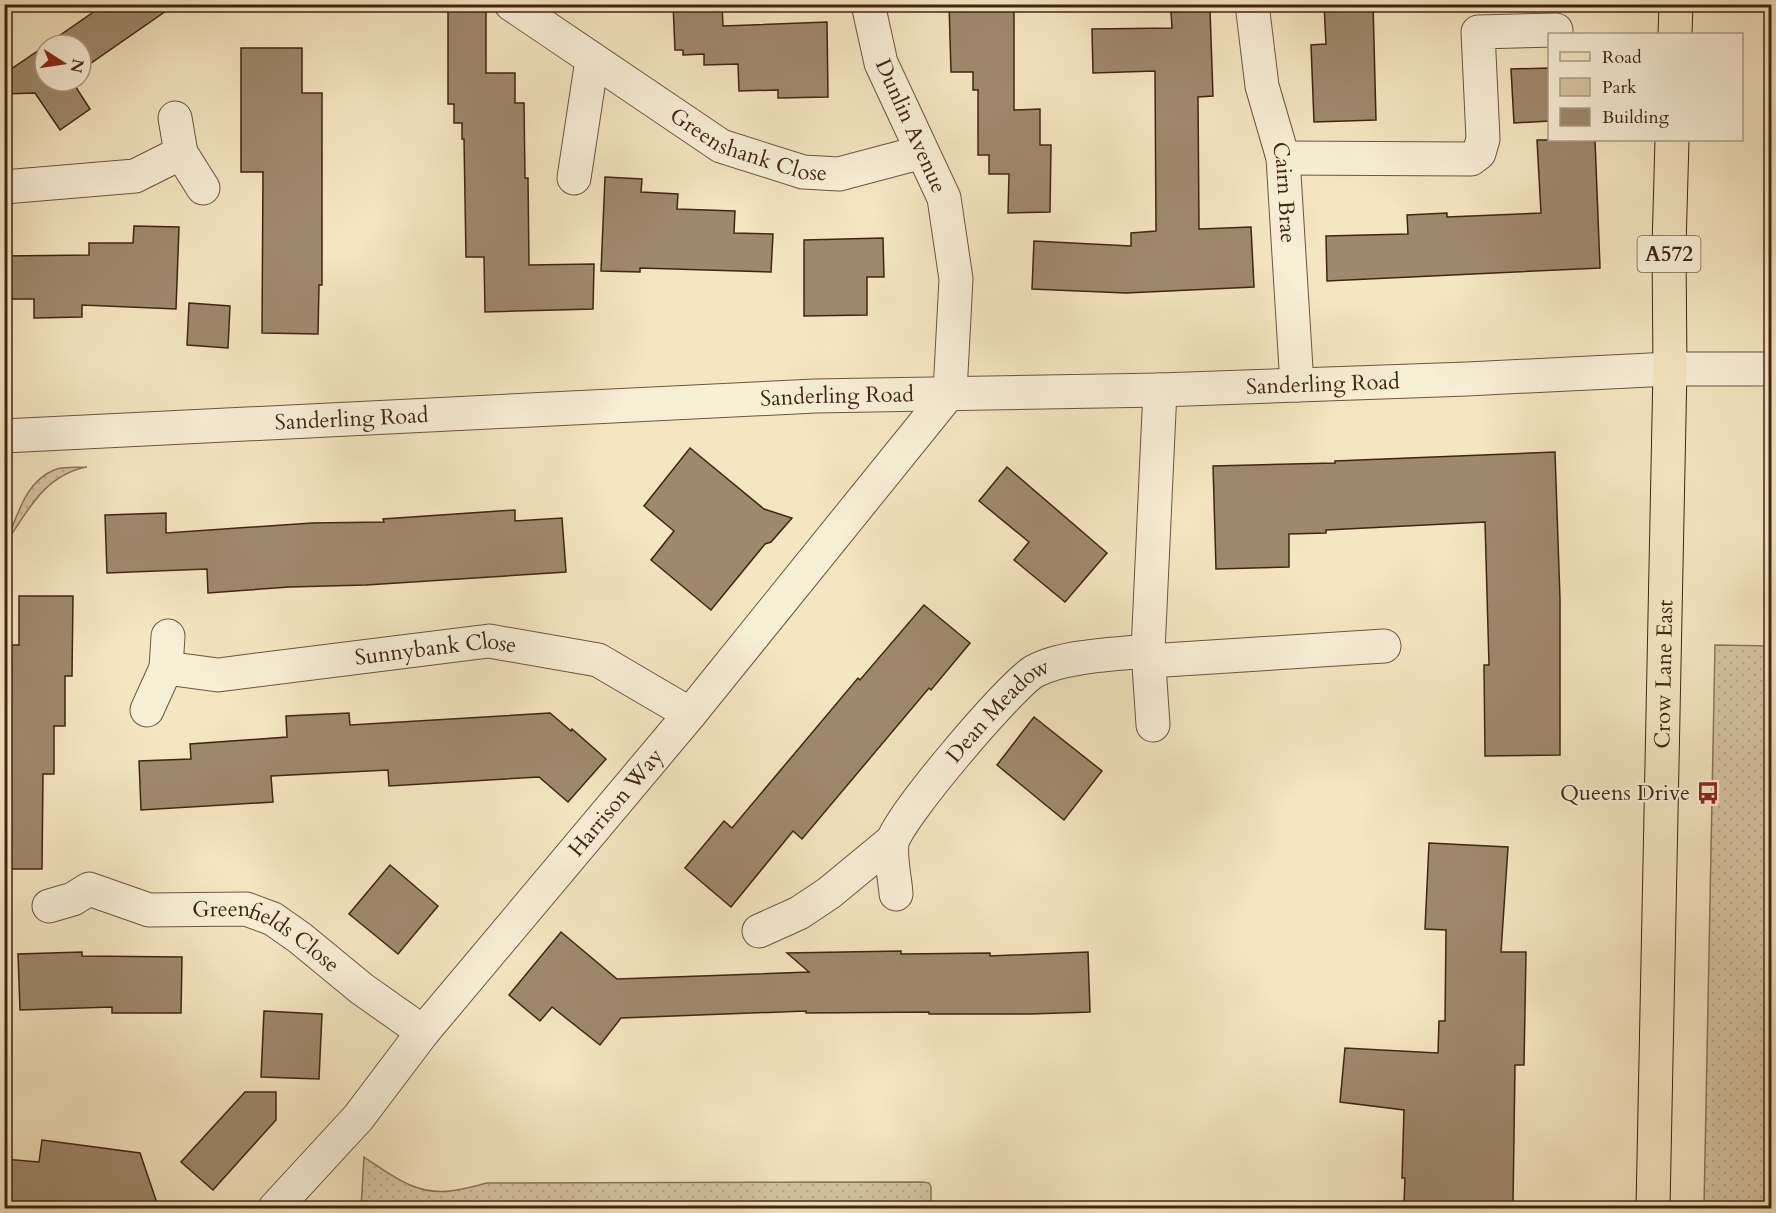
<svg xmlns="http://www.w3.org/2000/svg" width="1776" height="1213" font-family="Cardo,serif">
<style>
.green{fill:url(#green-dots);stroke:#8c745b;stroke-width:1.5}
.building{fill:#9f896d;stroke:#422413;stroke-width:1.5}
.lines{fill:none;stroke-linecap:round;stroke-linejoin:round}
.minor-casing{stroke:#6e543e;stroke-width:35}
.major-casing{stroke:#422413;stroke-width:35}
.minor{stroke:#f8efd7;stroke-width:33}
.major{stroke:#f4e6c1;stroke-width:33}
.labels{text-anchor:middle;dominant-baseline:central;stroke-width:4.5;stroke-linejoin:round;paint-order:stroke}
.shield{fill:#f8efd7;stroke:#79614e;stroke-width:1.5}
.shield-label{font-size:21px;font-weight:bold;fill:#422413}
.street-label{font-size:22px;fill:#422413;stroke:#f8efd7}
.poi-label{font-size:22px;fill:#422413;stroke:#f8efd7;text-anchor:end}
</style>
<defs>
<pattern id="green-dots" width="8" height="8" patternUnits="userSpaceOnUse" patternTransform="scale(1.5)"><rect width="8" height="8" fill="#d6c5a3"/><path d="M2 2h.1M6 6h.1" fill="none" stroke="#b9a98b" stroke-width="1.8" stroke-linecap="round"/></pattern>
</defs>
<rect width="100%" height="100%" fill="#f4e6c1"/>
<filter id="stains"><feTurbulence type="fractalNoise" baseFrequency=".00333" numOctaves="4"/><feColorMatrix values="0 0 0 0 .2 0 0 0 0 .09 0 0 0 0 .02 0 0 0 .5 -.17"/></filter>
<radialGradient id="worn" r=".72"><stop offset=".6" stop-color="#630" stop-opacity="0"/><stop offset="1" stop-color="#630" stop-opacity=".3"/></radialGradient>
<g class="green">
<path d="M87,467C44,475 28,511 5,544C17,519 24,482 54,470C63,466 78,468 87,467Z"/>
<polygon points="1715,645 1771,646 1771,1208 1704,1208"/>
<path d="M364,1157C391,1175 415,1195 450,1191C462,1190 475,1186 487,1183L923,1182L929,1183L931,1187V1208H361Z"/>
</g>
<g class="building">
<polygon points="105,4 176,4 81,70 81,45 46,45"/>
<polygon points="448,4 486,4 486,73 515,73 515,103 524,103 525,178 528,178 529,265 594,264 593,309 485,312 484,257 466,257 464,139 462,139 462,123 454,123 454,104 448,104"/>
<polygon points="673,4 722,4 723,26 827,22 828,97 778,98 778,90 739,91 738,64 704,65 704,54 683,55 683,50 675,50"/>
<polygon points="949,4 1014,4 1014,110 1040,109 1040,145 1051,145 1050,212 1008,213 1009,174 989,174 989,155 978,155 978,90 973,90 973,72 951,72"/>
<polygon points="1324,4 1373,4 1376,120 1314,122 1311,45 1326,44"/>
<polygon points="1210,10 1213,96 1198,97 1199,229 1251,227 1254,287 1126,293 1032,289 1034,241 1131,246 1131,233 1156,231 1155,71 1093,73 1092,29 1172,28 1171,12"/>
<polygon points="45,46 45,81 72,81 90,109 60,130 35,93 4,94 4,74"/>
<polygon points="241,48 302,48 302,93 322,93 322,285 319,285 318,334 262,333 263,172 241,172"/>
<polygon points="1550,68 1550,121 1514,123 1511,69"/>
<polygon points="1537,140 1595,140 1600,268 1327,281 1326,236 1408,234 1407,215 1447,213 1447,217 1541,213"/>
<polygon points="605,177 642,179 641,192 678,194 677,209 735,211 734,233 773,234 771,272 640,268 640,272 601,271"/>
<polygon points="134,226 179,227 176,309 82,305 82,317 34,318 34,299 4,299 4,256 89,255 89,243 133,243"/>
<polygon points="883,238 884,277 867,277 867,315 804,316 804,240"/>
<polygon points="189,303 230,306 228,348 187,345"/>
<polygon points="690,448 764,509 792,518 771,542 765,544 711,610 651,560 674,531 644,506"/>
<polygon points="1555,452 1560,599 1560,755 1485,756 1484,665 1489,665 1485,522 1326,530 1326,533 1289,534 1289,567 1216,569 1213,466 1335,463 1335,461"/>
<polygon points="1007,467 1107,553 1065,602 1014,560 1029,542 979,501"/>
<polygon points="515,510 515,521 562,518 566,572 366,585 289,587 208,593 207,569 107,573 105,515 166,513 166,533 312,523 384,522 383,519"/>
<polygon points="19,596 73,596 72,676 65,676 65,726 54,726 54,774 43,774 42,869 4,869 4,694 9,694 9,645 19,645"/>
<polygon points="924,605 970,643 931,690 929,688 802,839 793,831 731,907 685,868 724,821 732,828 858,678 860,680"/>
<polygon points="349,713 350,725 550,713 571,731 572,729 606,759 568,802 539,777 389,786 388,770 271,776 273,802 141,810 139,761 191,759 190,744 287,737 286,716"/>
<polygon points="1034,717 1102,771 1064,820 997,765"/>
<polygon points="1429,843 1508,847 1501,952 1526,952 1524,1065 1515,1065 1513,1204 1404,1202 1405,1178 1402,1178 1404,1110 1340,1102 1345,1048 1438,1053 1439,1021 1445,1021 1446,930 1425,929"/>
<polygon points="390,865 438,906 398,954 349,914"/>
<polygon points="561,932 617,979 809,972 787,953 901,951 901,954 990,953 990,956 1088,952 1090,1012 1030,1014 929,1014 929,1012 806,1013 806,1011 621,1018 600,1045 552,1007 540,1021 509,995"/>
<polygon points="82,952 82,956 182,957 181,1013 112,1013 112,1007 20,1010 18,954"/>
<polygon points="264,1011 322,1014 319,1079 261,1077"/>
<polygon points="245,1092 276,1092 276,1120 213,1190 181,1162"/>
<polygon points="42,1140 140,1153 159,1209 4,1209 4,1159 39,1162"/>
</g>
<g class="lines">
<g class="minor-casing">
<g id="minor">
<path id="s1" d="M511,4L721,146L803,172L839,174L922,152"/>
<path id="s2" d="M1252,4L1262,86L1283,158L1297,385"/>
<polyline points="175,118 181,153 203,188"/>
<polyline points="1283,158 1471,159 1479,153 1483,139 1478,32 1556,30"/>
<polyline points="574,178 592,60"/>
<polyline points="4,187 135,176 181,153"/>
<path id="s3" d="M4,436L815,396L1160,390L1467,379L1670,369H1772"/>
<path id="s4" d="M168,636L166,668L218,675L489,641L598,660L690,714"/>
<polyline points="1149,661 1384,646"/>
<polyline points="147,710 166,668"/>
<polyline points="1153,725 1148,651 1160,390"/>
<path id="s5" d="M896,894C895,878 890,859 892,843C895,821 1013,682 1035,671C1063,656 1116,654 1148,651"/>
<path id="s6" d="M49,906L73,899L89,889L149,910L246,909L273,919L300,938L362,989L423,1032"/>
<polyline points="759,931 799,913 829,893 892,841"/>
<path id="s7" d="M275,1208L358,1118L423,1032L690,714L950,392L956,279L944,198L881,63L868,4"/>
</g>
</g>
<g class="major-casing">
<g id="major">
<polyline points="1675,34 1676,4"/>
<path id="s8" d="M1653,1208L1670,369L1669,247L1672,140"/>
</g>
</g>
<use href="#minor" class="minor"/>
<use href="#major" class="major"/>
</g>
<defs>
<g id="bus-bare" transform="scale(1.8)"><path d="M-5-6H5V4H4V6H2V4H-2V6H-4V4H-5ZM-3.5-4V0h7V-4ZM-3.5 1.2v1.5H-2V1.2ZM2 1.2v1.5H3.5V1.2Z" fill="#8f2418" stroke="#f8efd7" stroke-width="2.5" paint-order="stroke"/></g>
</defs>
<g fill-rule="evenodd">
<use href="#bus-bare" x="1708" y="793"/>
</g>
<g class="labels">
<rect class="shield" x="1637.5" y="236" width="63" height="36" rx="4.5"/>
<g class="shield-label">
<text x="1669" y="254">A572</text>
</g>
<g class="street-label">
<text transform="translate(911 126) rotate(66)">Dunlin Avenue</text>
<text stroke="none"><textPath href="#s1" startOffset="279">Greenshank Close</textPath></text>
<text stroke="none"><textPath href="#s2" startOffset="192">Cairn Brae</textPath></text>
<text stroke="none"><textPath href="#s3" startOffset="1320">Sanderling Road</textPath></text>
<text stroke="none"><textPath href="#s3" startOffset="834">Sanderling Road</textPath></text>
<text stroke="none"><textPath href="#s3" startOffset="348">Sanderling Road</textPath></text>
<text stroke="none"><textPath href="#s4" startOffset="304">Sunnybank Close</textPath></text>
<text stroke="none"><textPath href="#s8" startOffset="534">Crow Lane East</textPath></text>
<text stroke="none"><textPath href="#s5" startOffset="222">Dean Meadow</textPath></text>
<text stroke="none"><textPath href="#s7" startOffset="530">Harrison Way</textPath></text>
<text stroke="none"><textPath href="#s6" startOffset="232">Greenfields Close</textPath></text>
</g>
<g class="poi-label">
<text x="1690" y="793">Queens Drive</text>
</g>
</g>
<rect width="1776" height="1213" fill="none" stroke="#f4e6c1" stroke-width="24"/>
<rect x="6" y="6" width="1764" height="1201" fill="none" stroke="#422413" stroke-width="3"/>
<rect x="12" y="12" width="1752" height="1189" fill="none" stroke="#422413" stroke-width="1.5"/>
<rect x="1548" y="33" width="195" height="108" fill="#f8efd7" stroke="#af9e89" stroke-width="1.5"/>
<rect x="1560" y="52" width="30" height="9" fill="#f4e6c1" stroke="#af9e89" stroke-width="1.5"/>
<text x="1602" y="63" font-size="18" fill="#422413">Road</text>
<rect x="1560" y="78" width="30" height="18" fill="#d6c5a3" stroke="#af9e89" stroke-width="1.5"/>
<text x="1602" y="93" font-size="18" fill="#422413">Park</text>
<rect x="1560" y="108" width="30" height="18" fill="#9f896d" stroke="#af9e89" stroke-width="1.5"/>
<text x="1602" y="123" font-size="18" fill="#422413">Building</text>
<g transform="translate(63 63) rotate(102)"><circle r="28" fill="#f8efd7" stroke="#af9e89" stroke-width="1.5"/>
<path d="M0-4.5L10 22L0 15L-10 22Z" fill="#8f2418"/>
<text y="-9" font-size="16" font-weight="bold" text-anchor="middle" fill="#422413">N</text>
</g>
<rect width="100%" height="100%" filter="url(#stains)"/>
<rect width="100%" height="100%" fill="url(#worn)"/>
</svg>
